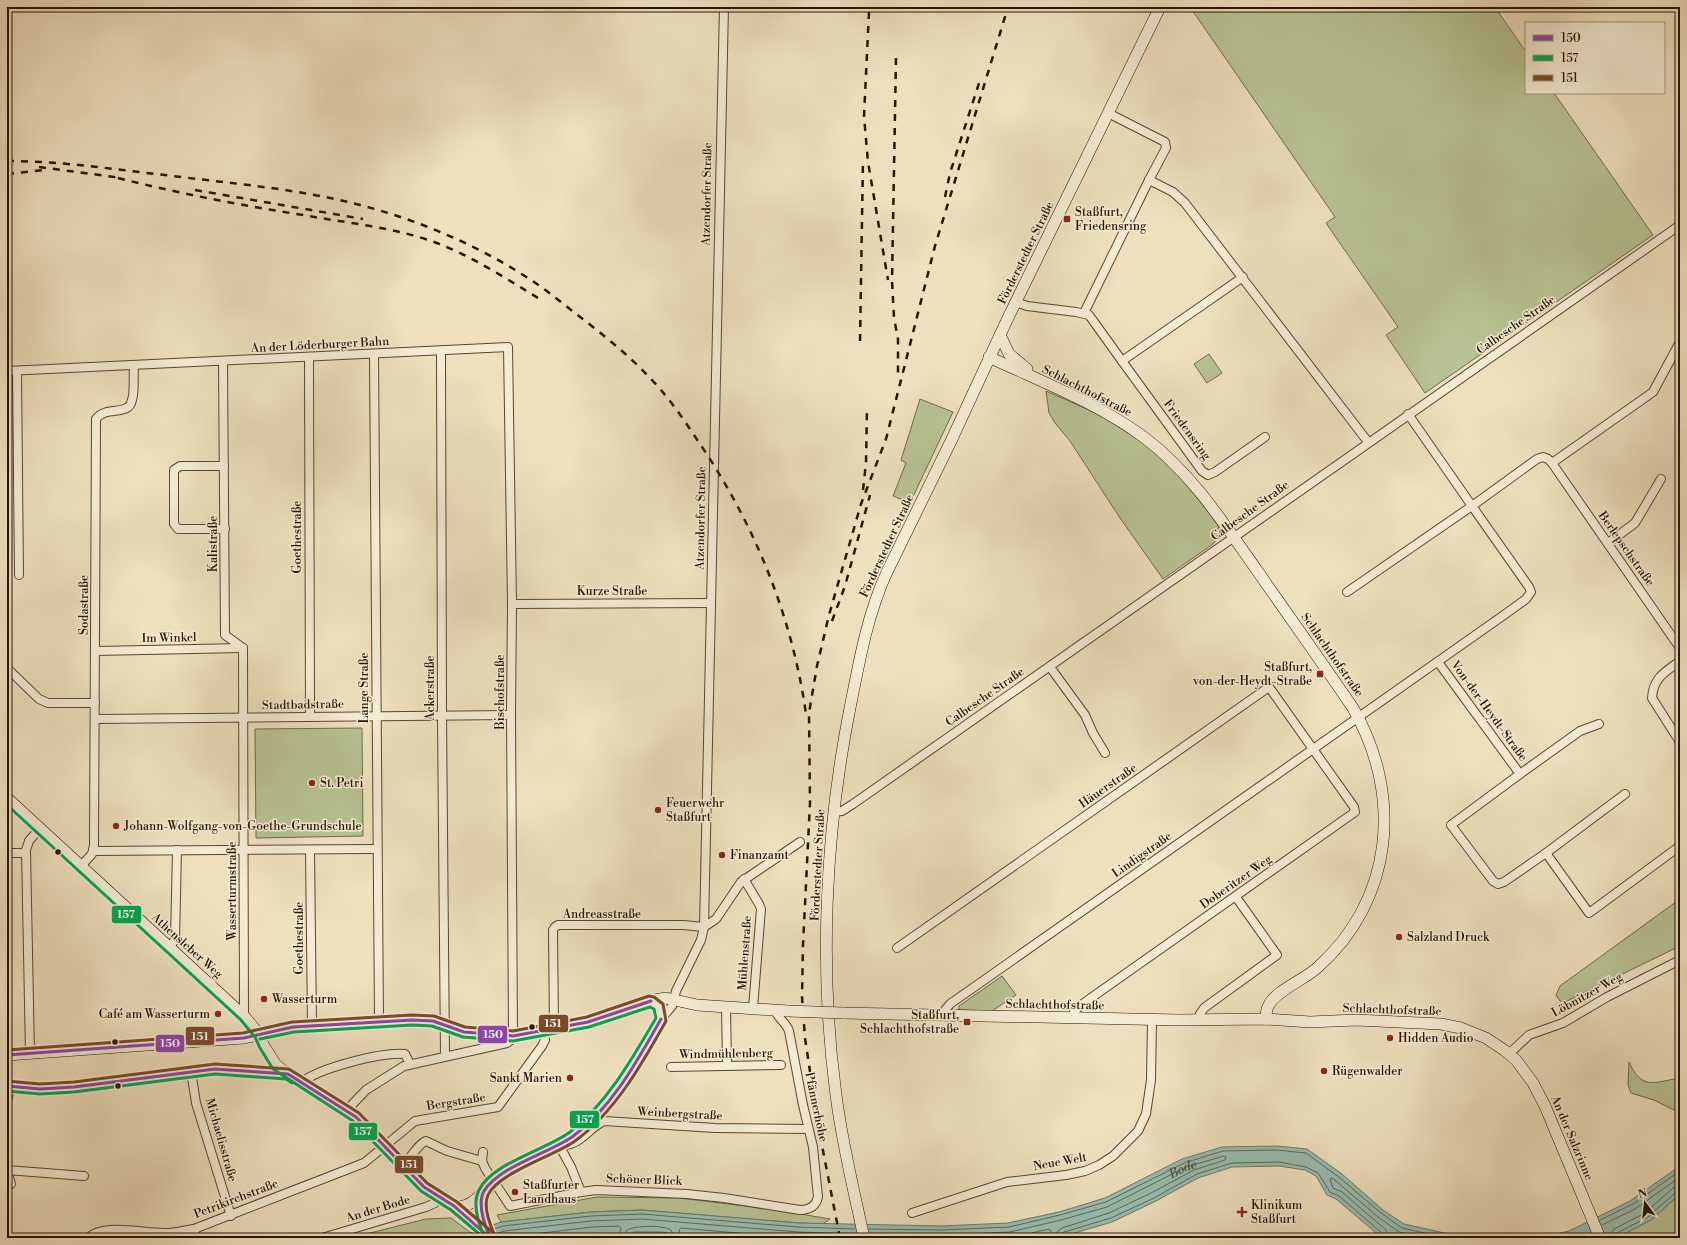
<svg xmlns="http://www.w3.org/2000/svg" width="1687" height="1245" font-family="'Libre Bodoni',serif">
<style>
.green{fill:#b8c292;stroke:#706a4a}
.water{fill:#99bdb0;stroke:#6b796a}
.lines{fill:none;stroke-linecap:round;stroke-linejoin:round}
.shore{stroke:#606858;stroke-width:1}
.street-casing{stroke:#594630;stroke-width:10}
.secondary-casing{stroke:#271301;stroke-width:12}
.street{stroke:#f4ebd4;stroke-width:8}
.secondary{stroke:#f4ebd4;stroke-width:11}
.rail{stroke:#271301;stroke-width:2.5;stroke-dasharray:7 7;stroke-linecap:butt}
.secondary-bridge-casing{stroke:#271301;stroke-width:12;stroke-linecap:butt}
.secondary-bridge{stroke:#f4ebd4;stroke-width:11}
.bus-1-casing{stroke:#f4ebd4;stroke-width:6}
.bus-2-casing{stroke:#f4ebd4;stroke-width:6}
.bus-3-casing{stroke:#f4ebd4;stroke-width:6}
.bus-1{stroke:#8e44ad;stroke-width:3}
.bus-2{stroke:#00a651;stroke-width:3}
.bus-3{stroke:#7a4b2a;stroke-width:3}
.poi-dot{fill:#8f2418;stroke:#f4ebd4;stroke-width:1.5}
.bus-dot{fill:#271301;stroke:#f4ebd4;stroke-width:1.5}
.labels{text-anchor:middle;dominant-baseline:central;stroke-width:3;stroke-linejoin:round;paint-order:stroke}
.street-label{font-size:12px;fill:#271301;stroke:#f4ebd4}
.poi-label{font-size:12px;fill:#271301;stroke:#f4ebd4;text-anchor:start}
.water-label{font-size:13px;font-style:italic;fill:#4f4e3e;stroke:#f4ebd4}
.line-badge{stroke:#f4ebd4;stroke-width:1.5}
.badge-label{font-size:11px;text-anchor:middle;font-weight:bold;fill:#fff}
</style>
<rect width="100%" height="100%" fill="#eee0bd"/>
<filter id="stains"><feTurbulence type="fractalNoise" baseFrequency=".005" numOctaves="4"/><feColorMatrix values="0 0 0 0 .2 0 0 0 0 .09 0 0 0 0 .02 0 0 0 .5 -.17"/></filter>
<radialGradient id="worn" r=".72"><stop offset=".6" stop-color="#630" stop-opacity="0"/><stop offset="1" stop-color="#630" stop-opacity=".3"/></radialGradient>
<g class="green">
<polygon points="1190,7 1495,7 1526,52 1526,93 1554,93 1653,235 1425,393 1386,335 1398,327 1326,223 1335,217"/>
<polygon points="1209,354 1222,373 1207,383 1194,364"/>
<path d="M1046,391C1073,403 1101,414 1126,430C1164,455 1193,490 1219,527L1218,528C1220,535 1217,539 1213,544L1163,579L1120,518L1070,441L1055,423L1049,413Z"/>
<polygon points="920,399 953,412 910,503 893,496 906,463 901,460"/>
<polygon points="362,728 363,836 256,838 255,729"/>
<polygon points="1680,899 1680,946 1565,1002 1560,1001 1556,995 1560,986"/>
<polygon points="1002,976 1016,995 992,1011 959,1010 959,1006"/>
<path d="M1629,1062C1642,1091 1654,1082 1680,1078V1113L1654,1100L1631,1093L1628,1085Z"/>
<polygon points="1680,1194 1680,1238 1616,1238 1651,1220"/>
<polygon points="597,1197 679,1198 771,1209 830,1219 823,1224 799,1223 642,1210 591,1212 501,1222 497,1215"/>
<polygon points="451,1218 471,1233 456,1238 364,1238 362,1235 426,1219"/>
</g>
<g class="water">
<path d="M1277,1146L1307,1149L1342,1174L1383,1210L1404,1224L1467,1238H1382L1336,1199L1327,1195L1316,1176L1305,1170L1279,1166L1232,1167L1198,1178L1156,1201L1112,1222L1058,1238H680C652,1234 621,1234 593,1238H456L501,1222L591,1212L642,1210L799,1223L941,1226L1008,1223L1059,1212L1105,1198L1182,1159L1222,1147Z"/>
<polygon points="1680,1166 1680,1194 1651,1220 1616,1238 1539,1238 1569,1231 1630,1201"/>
</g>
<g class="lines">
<g class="shore">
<polyline points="1600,1220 1633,1204 1680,1171"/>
<polyline points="1602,1225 1635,1209 1680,1177"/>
<polyline points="494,1229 503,1226 591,1216 642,1214 798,1227 855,1229"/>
<polyline points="869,1229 941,1230 1009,1227 1060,1215 1106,1202 1184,1163 1223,1151 1276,1150 1306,1153 1340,1178 1381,1213 1402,1228 1447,1238"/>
<polyline points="495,1234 504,1231 591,1221 642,1219 798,1232 856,1234"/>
<path id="s1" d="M870,1234L941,1235L1010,1232L1061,1220L1107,1207L1186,1167L1224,1156L1226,1157L1225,1160L1194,1170L1151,1193L1109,1213L1062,1228L1057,1232L1056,1238"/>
<polyline points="501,1238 592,1227 619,1226 621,1228 618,1238"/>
<path d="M624,1238L626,1231C633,1225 664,1225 671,1230L674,1238"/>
<polyline points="629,1238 630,1234 634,1232 662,1232 668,1233 669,1238"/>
<polyline points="681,1238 679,1230 681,1228 794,1238"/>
<polyline points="1010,1238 1049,1229 1051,1231 1050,1238"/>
<polyline points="1061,1238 1064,1232 1111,1218 1154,1198 1197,1174 1232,1163 1279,1162 1306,1167 1318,1173 1330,1192 1339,1196 1382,1233 1384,1238"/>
<polyline points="1389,1238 1386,1230 1342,1192 1333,1188 1330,1179 1332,1178 1337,1182 1378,1217 1399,1232 1425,1238"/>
<polyline points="1610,1238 1611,1233 1614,1229 1645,1213 1673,1188 1680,1186"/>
<polyline points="1615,1238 1617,1233 1648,1217 1676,1192 1680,1191"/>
</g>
<g class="street-casing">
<g id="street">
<polyline points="1108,113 1165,142 1166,148 1149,180 1173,192 1185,203 1368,442"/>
<polyline points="1243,277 1122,361 1202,471 1208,475 1215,472 1265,437"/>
<polyline points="1016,302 1027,306 1076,312 1089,315 1122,361"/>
<polyline points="1084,313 1149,180"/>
<polyline points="441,351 442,716 445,1056"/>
<polyline points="374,354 379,1021"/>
<polyline points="309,357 310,717"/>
<polyline points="223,361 225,635 243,648"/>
<polyline points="7,371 508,347 512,604 511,715 513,1036 511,1040 507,1043 404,1066 366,1090 346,1111"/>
<polyline points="17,371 19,575"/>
<polyline points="1408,414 1472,506 1537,459 1543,457 1548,459 1552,463 1653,392 1680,342"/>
<polyline points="1552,463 1680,648"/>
<polyline points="224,466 180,466 174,470 174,524 178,529 225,529"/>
<polyline points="1608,543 1635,523 1661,479"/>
<polyline points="512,604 711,603"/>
<polyline points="243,648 244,1016"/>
<polyline points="95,651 243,648"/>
<path d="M1680,661C1665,672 1653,678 1652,698L1680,742"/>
<polyline points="1438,662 1520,774 1451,825 1493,881 1498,884 1504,882 1546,853 1589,913 1680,846"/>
<polyline points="1050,667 1085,715 1093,733 1105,753"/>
<polyline points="7,668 39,699 48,703 95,703"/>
<polyline points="95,719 511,715"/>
<polyline points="1520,774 1580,731 1599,724"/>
<path d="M833,812L842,811L853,804C1129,611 1404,417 1680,225"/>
<polyline points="310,850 312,1026"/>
<polyline points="93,851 377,849"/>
<polyline points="7,853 26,853"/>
<polyline points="1546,853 1625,794"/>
<path d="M81,866L92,854L94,845L96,419C106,405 129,417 132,400C135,390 133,377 134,366"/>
<polyline points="744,879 759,904 761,909 753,1008"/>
<polyline points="170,948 175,939 177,850"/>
<polyline points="897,948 1269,687 1354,807 1355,812 1081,1005 1074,1012 1073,1018"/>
<polyline points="726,1007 727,1065"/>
<polyline points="945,1016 945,1010 950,1004 1504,615 1526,599 1531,592 1529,587 1472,506 1347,592"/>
<polyline points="661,1019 672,1006 676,991 701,940 704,927 724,7"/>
<polyline points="1198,1020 1200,1014 1204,1008 1277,955 1236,897"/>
<polyline points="554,1029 553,930 555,927 558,925 683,925 704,927 716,919 741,882 800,842"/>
<polyline points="30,1054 26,850 29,841 40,828"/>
<polyline points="1509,1054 1529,1035 1563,1023 1607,997 1680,960"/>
<polyline points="671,1067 781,1065"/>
<polyline points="191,1071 196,1103 231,1216"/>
<path d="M301,1083C318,1068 382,1052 405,1054L410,1064"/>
<polyline points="7,1100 11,1087"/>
<path d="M559,1145C580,1147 587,1129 604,1121L715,1128L808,1129"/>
<polyline points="559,1145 571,1167 581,1192"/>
<path d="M483,1152L482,1161L485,1168L510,1206L581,1192L596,1190L687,1194L724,1198L800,1210C810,1210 816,1206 818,1197L813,1147L803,1105L789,1031C786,1022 778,1019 775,1010"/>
<path d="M403,1165C410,1159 419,1143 426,1141L447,1151L482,1161"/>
<polyline points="7,1170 84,1176"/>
<polyline points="7,1170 11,1184"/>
<polyline points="912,1213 1007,1182 1066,1175 1085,1171 1099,1165 1113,1156 1138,1131 1146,1114 1151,1080 1152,1020"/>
<polyline points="194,1229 196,1238"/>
<path d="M88,1238C104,1223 142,1233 163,1233C173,1234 184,1230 194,1229L364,1163L415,1121L498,1107L542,1046L545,1040L543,1031"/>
<polyline points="322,1238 426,1207 435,1203 439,1198"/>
</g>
</g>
<g class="secondary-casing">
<g id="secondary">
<polyline points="1000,335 1009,354 1027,369"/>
<path d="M989,357C1042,382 1098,403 1145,438C1191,473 1223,522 1256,569C1288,615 1321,661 1353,708C1403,795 1394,900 1317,968C1305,979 1274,992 1269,1005C1266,1009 1266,1014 1266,1019"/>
<polyline points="7,798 244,1016 259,1034 264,1046 276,1065 288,1074 356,1117 424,1187 454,1206 488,1235"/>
<polyline points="843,1013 1178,1020 1266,1019 1310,1022 1356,1020 1441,1024 1461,1028 1486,1038 1504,1050 1516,1060 1533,1083 1545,1106 1600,1238"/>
<polyline points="7,1055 244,1038 293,1027 412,1020 433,1021 464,1032 487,1035 513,1036 588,1022 644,1002 666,998 697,1005 788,1011"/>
<polyline points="7,1086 40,1089 74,1087 215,1069 259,1071 287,1074"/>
<polyline points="483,1194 483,1214 489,1236"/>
<path d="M454,1206C476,1210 484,1186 499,1175C519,1161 544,1155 564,1142C611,1112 634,1065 661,1019L658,1006L651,1001"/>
<path d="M864,1238C854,1191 842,1143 836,1095C819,969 825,833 850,708C859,663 867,616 886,574L951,441L1007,320L1160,7"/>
</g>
</g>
<use href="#street" class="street"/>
<use href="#secondary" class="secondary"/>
<g class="rail">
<polyline points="869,12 864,116 868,162 888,280"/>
<polyline points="896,58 892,280 894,318 898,339 898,374"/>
<path d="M7,161C63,161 118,170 173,176C236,184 299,189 360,205C422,221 484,248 537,284C550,293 562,303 575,313C605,336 635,360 660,389C674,405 686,423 698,441C754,523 792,615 806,714"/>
<polyline points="39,167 122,178"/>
<polyline points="7,174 45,170"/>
<path d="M118,178C181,194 245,206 309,216C353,224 400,228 442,245C476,259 507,279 538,298"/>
<polyline points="195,190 363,219"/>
<polyline points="945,197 950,173 981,77"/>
<polyline points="860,341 863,160"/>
<polyline points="863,490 866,463 867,408"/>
<polyline points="832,621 845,586 870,495"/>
<polyline points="840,1238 818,1125 805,1038 802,997 803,945 810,803 809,713 817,666 829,615 861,504 886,439 935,246 1008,7"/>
</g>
<g class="secondary-bridge-casing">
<polyline id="secondary-bridge" points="788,1011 843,1013"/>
</g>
<use href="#secondary-bridge" class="secondary-bridge"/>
<g class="bus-1-casing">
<g id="bus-1">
<polyline points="7,1055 244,1038 293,1027 412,1020 433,1021 464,1032 513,1036 588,1022 651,1001"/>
<polyline points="7,1086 40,1089 74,1087 215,1069 288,1074 356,1117 424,1187 454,1206 490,1238"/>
<path d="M490,1238C485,1226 477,1203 484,1191C500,1166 547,1154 572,1137C612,1108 637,1061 661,1019"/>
</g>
</g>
<g class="bus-2-casing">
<g id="bus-2">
<polyline points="7,805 240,1019 255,1037 260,1048 273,1069 353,1121 421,1191 451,1210 484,1238"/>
<path d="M260,1039L294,1032L412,1025L432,1026L463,1037L513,1041L589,1027L650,1007L654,1009L656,1018C632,1059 608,1102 570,1132C546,1150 492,1163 479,1190C472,1204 479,1225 485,1238"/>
<polyline points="7,1091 40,1094 74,1092 215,1074 286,1079 292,1083"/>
</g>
</g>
<g class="bus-3-casing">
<g id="bus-3">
<path d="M7,1050L243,1033L292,1022L412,1015L434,1016L465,1027L513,1031L587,1017L649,996L654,997L663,1004L666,1021C642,1064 615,1112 575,1141C554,1156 498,1173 488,1195C483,1206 490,1225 495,1236"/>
<polyline points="7,1081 40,1084 74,1082 215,1064 289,1069 359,1113 427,1183 457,1202 491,1231"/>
</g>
</g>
<use href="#bus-1" class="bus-1"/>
<use href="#bus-2" class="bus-2"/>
<use href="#bus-3" class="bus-3"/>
</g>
<g class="poi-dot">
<rect x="1063" y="215" width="8" height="8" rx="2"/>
<rect x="1316" y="670" width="8" height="8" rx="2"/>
<circle cx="312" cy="783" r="4"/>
<circle cx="658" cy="810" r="4"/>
<circle cx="116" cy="826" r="4"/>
<circle cx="722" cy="855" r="4"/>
<circle cx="1399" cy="937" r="4"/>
<circle cx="264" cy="999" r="4"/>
<circle cx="218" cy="1014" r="4"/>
<rect x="963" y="1018" width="8" height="8" rx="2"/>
<circle cx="1390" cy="1038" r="4"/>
<circle cx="1324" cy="1071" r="4"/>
<circle cx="570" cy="1078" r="4"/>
<circle cx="515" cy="1192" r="4"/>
<path d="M1240 1206h4v4h4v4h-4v4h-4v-4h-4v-4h4z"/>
</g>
<g class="bus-dot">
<circle cx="58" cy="852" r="3.5"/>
<circle cx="532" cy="1027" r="3.5"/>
<circle cx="115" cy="1042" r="3.5"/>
<circle cx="118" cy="1086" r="3.5"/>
</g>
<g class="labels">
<g class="street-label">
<text transform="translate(707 194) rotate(-89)">Atzendorfer Straße</text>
<text transform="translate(1026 253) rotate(-64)">Förderstedter Straße</text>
<text transform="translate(1516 325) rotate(-35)">Calbesche Straße</text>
<text transform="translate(320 345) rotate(-3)">An der Löderburger Bahn</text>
<text transform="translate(1087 391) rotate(27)">Schlachthofstraße</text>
<text transform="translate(1187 430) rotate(54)">Friedensring</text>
<text transform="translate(1250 511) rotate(-36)">Calbesche Straße</text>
<text transform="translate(701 518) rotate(-89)">Atzendorfer Straße</text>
<text transform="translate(297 537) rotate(-90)">Goethestraße</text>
<text transform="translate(213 544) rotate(-90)">Kalistraße</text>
<text transform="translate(887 546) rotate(-65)">Förderstedter Straße</text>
<text transform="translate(1626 549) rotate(55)">Berlepschstraße</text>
<text x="612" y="591">Kurze Straße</text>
<text transform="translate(84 605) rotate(-90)">Sodastraße</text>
<text transform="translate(169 638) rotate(-1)">Im Winkel</text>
<text transform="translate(1332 655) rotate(55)">Schlachthofstraße</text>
<text transform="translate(364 688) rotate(-90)">Lange Straße</text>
<text transform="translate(430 688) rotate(-90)">Ackerstraße</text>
<text transform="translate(500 692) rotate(-90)">Bischofstraße</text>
<text transform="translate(985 697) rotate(-35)">Calbesche Straße</text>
<text transform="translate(303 705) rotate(-1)">Stadtbadstraße</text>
<text transform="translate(1489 711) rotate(54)">Von-der-Heydt-Straße</text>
<text transform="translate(1108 786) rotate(-35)">Häuerstraße</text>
<text transform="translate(1142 855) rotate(-35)">Lindigstraße</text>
<text transform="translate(818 865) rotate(-87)">Förderstedter Straße</text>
<text transform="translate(1236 882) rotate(-35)">Doberitzer Weg</text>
<text transform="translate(232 891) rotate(-90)">Wasserturmstraße</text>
<text x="602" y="914">Andreasstraße</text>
<text transform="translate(299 938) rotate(-90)">Goethestraße</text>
<text transform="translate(187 946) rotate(42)">Athensleber Weg</text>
<text transform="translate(745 953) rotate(-86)">Mühlenstraße</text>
<text transform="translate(1587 995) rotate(-29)">Löbnitzer Weg</text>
<text transform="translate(1055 1005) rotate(1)">Schlachthofstraße</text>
<text transform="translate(1392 1010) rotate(2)">Schlachthofstraße</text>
<text transform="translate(726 1054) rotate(-1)">Windmühlenberg</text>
<text transform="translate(456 1102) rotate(-9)">Bergstraße</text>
<text transform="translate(816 1107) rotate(78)">Pfännerhöhe</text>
<text transform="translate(680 1114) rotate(3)">Weinbergstraße</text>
<text transform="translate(1572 1138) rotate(67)">An der Salzrinne</text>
<text transform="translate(221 1140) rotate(74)">Michaelisstraße</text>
<text transform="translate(1060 1162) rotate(-10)">Neue Welt</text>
<text transform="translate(644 1180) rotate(2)">Schöner Blick</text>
<text transform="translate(236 1199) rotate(-21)">Petrikirchstraße</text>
<text transform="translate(378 1209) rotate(-17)">An der Bode</text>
</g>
<g class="poi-label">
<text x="1075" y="212">Staßfurt,<tspan x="1075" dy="14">Friedensring</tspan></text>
<text x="1312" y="667" text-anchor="end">Staßfurt,<tspan x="1312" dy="14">von-der-Heydt-Straße</tspan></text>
<text x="320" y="783">St. Petri</text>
<text x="666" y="803">Feuerwehr<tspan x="666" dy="14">Staßfurt</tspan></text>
<text x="124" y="826">Johann-Wolfgang-von-Goethe-Grundschule</text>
<text x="730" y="855">Finanzamt</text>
<text x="1407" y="937">Salzland Druck</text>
<text x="272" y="999">Wasserturm</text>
<text x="210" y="1014" text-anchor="end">Café am Wasserturm</text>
<text x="959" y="1015" text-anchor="end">Staßfurt,<tspan x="959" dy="14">Schlachthofstraße</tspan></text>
<text x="1398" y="1038">Hidden Audio</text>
<text x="1332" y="1071">Rügenwalder</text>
<text x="562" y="1078" text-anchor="end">Sankt Marien</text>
<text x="523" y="1185">Staßfurter<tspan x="523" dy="14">Landhaus</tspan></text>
<text x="1251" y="1205">Klinikum<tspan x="1251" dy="14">Staßfurt</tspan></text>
</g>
<g class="water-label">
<text stroke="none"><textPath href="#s1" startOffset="325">Bode</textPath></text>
</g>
</g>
<g class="line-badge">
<rect x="111" y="905" width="31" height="19" rx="4" fill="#00a651"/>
<rect x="538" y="1014" width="31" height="19" rx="4" fill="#7a4b2a"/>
<rect x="477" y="1025" width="31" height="19" rx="4" fill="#8e44ad"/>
<rect x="185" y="1026" width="30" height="20" rx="4" fill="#7a4b2a"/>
<rect x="155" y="1034" width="30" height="19" rx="4" fill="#8e44ad"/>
<rect x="569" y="1110" width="31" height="19" rx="4" fill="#00a651"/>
<rect x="348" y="1122" width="30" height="19" rx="4" fill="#00a651"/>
<rect x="394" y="1155" width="30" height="19" rx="4" fill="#7a4b2a"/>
</g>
<g class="badge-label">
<text x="126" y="918">157</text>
<text x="553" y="1027">151</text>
<text x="493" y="1038">150</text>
<text x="200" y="1040">151</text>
<text x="170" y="1047">150</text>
<text x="585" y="1123">157</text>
<text x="363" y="1135">157</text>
<text x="409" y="1168">151</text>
</g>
<rect width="1687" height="1245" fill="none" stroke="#eee0bd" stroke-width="24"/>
<rect x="8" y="8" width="1671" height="1229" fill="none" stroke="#271301" stroke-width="2"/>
<rect x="12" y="12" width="1663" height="1221" fill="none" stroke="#271301"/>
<rect x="1525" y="22" width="140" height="72" fill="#f4ebd4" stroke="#a29580"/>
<rect x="1533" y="35" width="20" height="6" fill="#8e44ad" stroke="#a29580"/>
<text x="1561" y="42" font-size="12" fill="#271301">150</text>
<rect x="1533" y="55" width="20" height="6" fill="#00a651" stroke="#a29580"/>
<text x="1561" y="62" font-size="12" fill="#271301">157</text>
<rect x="1533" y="75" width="20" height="6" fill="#7a4b2a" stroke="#a29580"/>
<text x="1561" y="82" font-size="12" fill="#271301">151</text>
<g transform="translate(1645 1203) rotate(345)" stroke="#f4ebd4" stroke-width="3" paint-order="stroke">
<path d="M0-3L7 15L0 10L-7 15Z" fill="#271301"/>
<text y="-6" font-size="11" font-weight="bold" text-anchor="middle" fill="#271301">N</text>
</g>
<rect width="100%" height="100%" filter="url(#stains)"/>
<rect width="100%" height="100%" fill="url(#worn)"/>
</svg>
